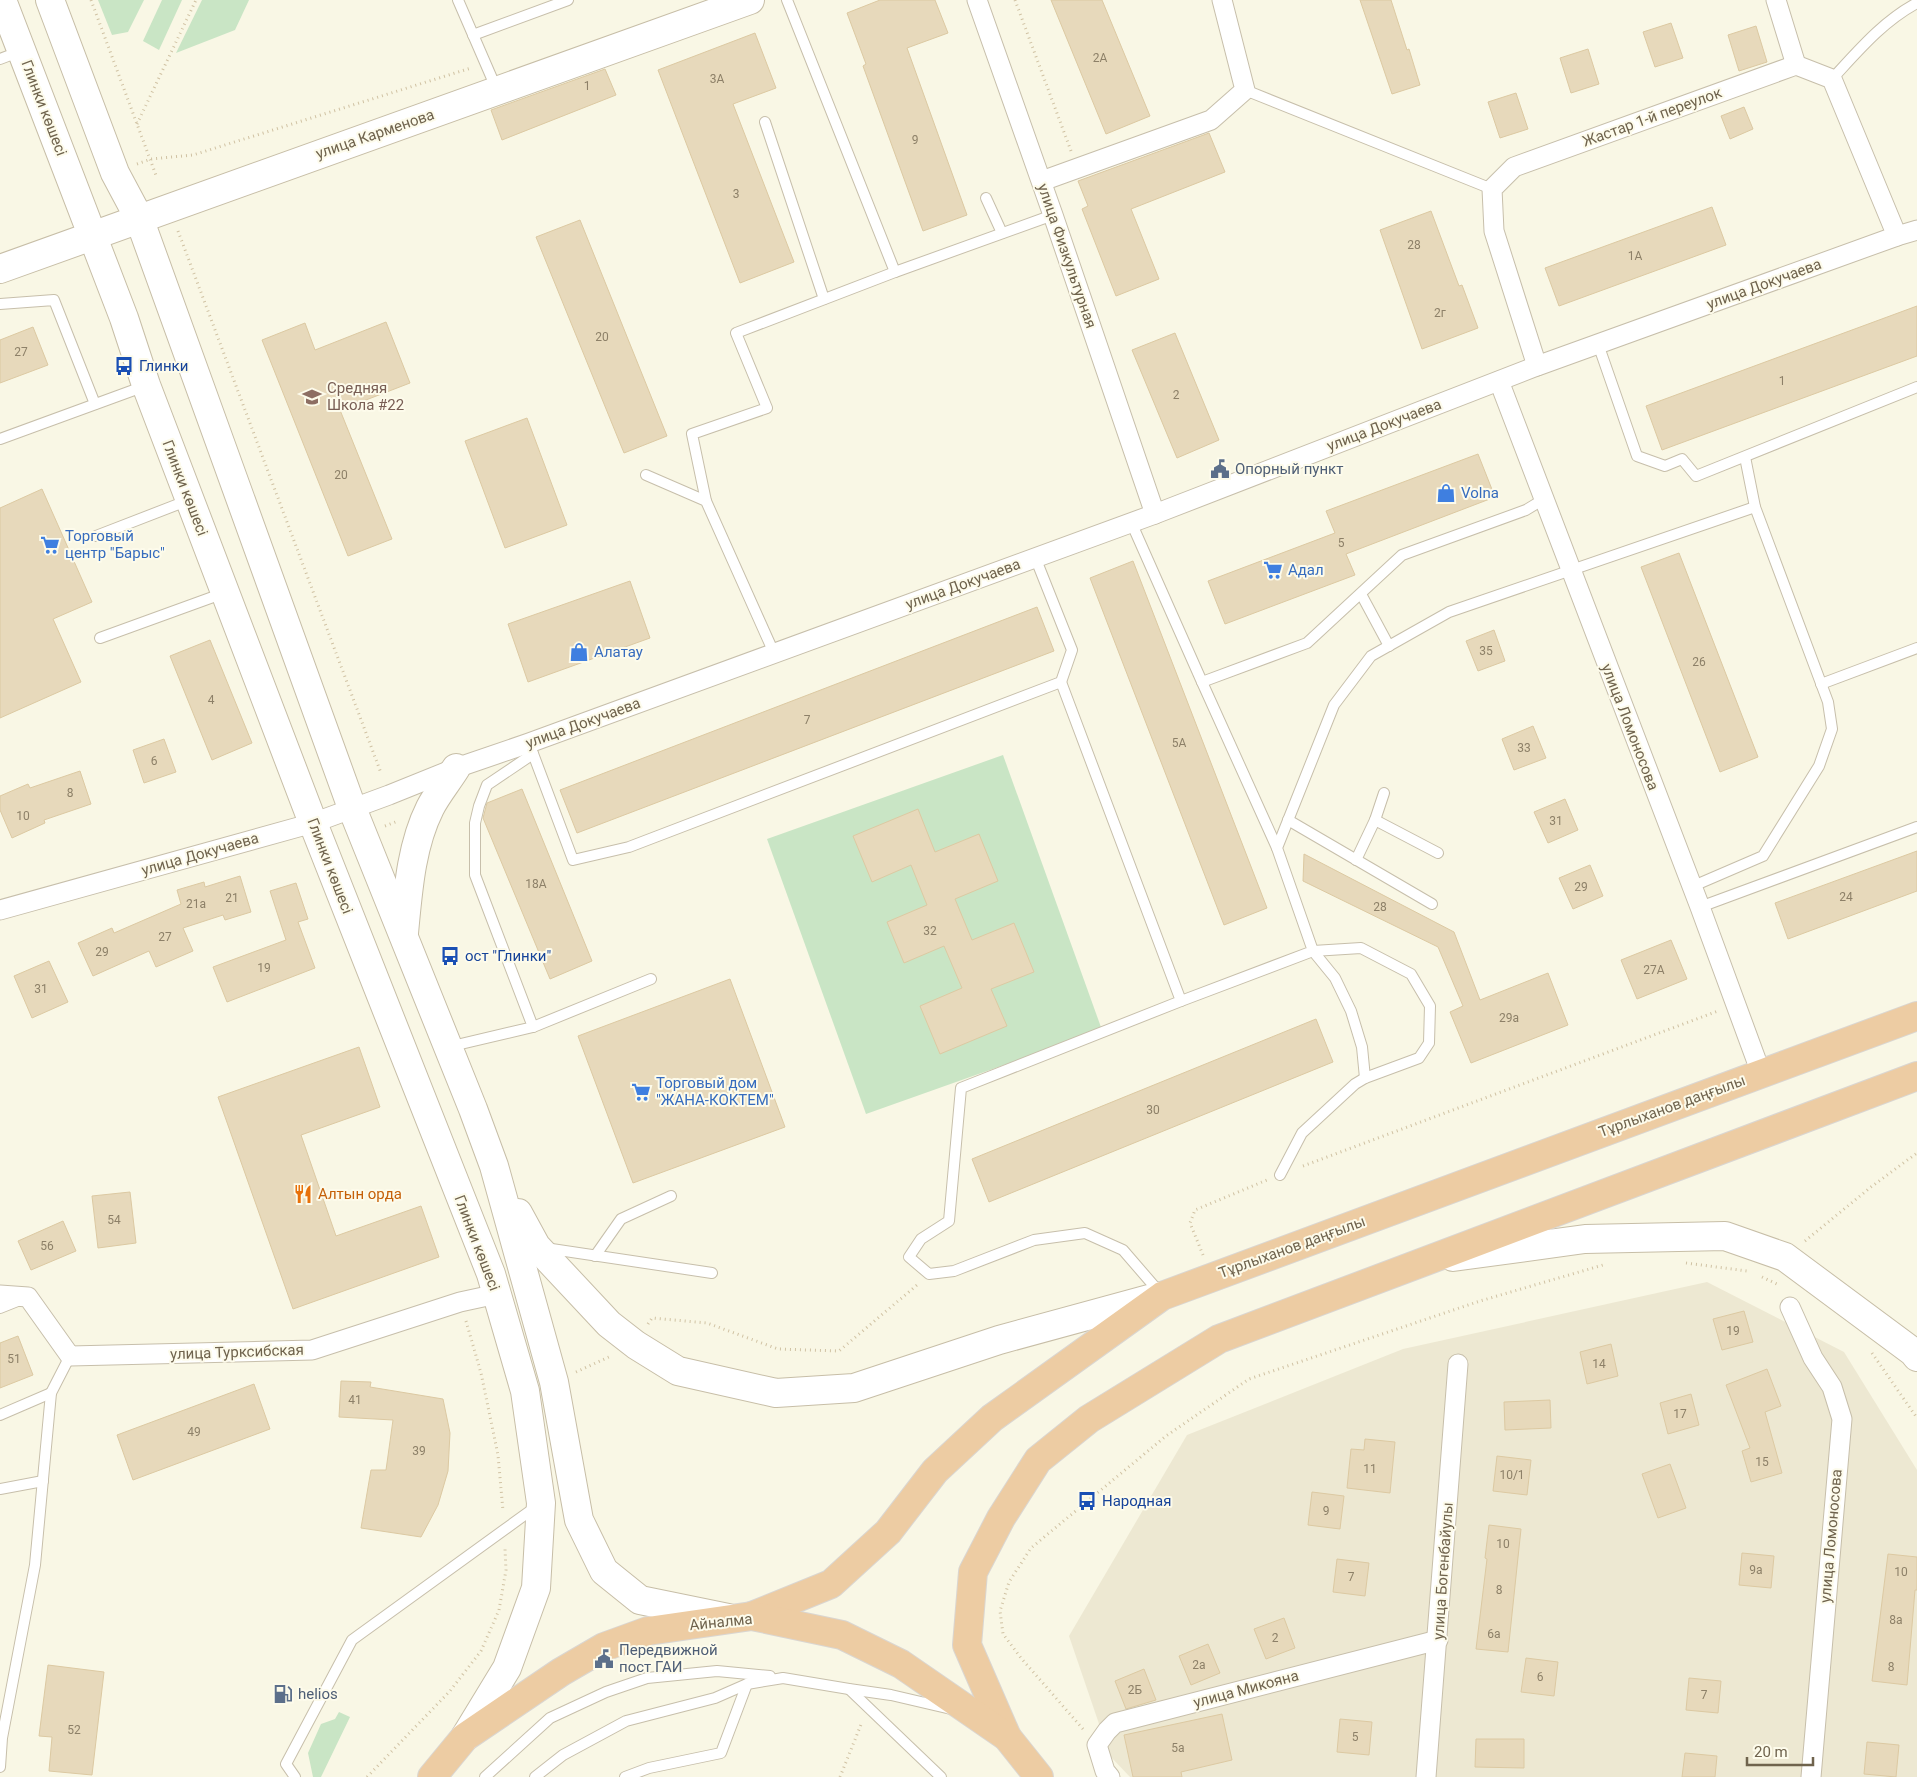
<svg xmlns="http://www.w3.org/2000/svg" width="1917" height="1777" font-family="Roboto,sans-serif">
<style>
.residential{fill:#ede8d2}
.green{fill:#c9e5c5}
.building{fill:#e7d9bb;stroke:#dcc9a2}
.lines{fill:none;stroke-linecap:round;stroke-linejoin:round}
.lane-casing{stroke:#c7bfab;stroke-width:12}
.street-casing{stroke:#c7bfab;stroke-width:21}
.secondary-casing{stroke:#c7bea7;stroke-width:30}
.highway-casing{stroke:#dad6d1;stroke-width:30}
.path{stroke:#d0c2a3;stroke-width:3;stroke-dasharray:1 4;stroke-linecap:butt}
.lane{stroke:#fff;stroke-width:10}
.street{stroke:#fff;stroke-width:19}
.secondary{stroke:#fff;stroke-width:28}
.highway{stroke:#edcca3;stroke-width:28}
.labels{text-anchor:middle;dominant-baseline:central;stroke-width:4;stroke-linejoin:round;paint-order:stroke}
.number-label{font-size:12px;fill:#8d8068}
.street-label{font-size:15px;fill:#6f634d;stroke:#fdfbeb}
.transit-label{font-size:15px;fill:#164399;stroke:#fdfbeb;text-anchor:start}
.education-label{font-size:15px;fill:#785e54;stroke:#fdfbeb;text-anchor:start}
.service-label{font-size:15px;fill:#4e5e75;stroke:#fdfbeb;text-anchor:start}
.shop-label{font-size:15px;fill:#366cbe;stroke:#fdfbeb;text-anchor:start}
.food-label{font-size:15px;fill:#c56008;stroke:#fdfbeb;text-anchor:start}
</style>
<rect width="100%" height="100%" fill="#f9f7e5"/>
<polygon class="residential" points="1707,1282 1844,1352 1917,1470 1917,1777 1130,1777 1110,1756 1069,1636 1187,1435 1403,1349"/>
<g class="green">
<polygon points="98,0 144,0 128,32 112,35"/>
<polygon points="162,0 182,0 159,50 143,41"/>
<polygon points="202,0 249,0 235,30 176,53"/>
<polygon points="1003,755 1102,1030 866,1114 767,839"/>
<polygon points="339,1712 350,1717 321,1777 313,1777 308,1753 321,1724 335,1719"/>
</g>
<g class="building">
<polygon points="880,0 935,0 948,33 907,48 967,215 923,231 863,66 866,64 847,13"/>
<polygon points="1051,0 1102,0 1150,116 1106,134"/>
<polygon points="1360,0 1391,0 1407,50 1409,49 1420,85 1392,94"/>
<polygon points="1671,23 1683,58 1655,67 1643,32"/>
<polygon points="1756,26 1767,62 1739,71 1728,35"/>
<polygon points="755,33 776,88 733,104 794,262 740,283 658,70"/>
<polygon points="1588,49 1599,84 1571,93 1560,58"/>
<polygon points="605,69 616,95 502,140 491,110"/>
<polygon points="1516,93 1528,129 1500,138 1488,102"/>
<polygon points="1744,107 1753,129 1730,139 1721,116"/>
<polygon points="1209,133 1225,172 1131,209 1159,279 1116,296 1082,209 1088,206 1078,181"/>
<polygon points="1712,207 1726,245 1559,306 1545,268"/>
<polygon points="1431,211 1459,286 1462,285 1478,328 1422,349 1380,230"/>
<polygon points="580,220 667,436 624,453 536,237"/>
<polygon points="1917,306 1917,356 1662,450 1646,406"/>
<polygon points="386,322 410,383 340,410 392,539 348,556 262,340 305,323 315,350"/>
<polygon points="33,327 48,365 0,383 0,340"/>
<polygon points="1175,333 1219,440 1177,458 1132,350"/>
<polygon points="527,418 567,525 505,548 465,441"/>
<polygon points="1478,454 1495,497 1346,554 1355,575 1225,624 1208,581 1335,533 1326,511"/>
<polygon points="42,489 92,602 53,619 81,682 0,718 0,508"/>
<polygon points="1679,553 1758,757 1720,772 1641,567"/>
<polygon points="1133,561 1267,908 1224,925 1090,578"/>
<polygon points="630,581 650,638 528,682 508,624"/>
<polygon points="1037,607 1054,651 577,833 560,790"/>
<polygon points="1494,630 1505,661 1478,671 1466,641"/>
<polygon points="210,640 252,743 212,760 170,656"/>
<polygon points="1533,726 1546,758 1514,770 1502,739"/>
<polygon points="164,739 176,772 144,783 133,750"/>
<polygon points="80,771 91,804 44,820 45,823 12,838 0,810 0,796 28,784 30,788"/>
<polygon points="522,789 592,961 550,979 483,818 487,803"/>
<polygon points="1565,799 1578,830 1548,843 1534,812"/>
<polygon points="918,809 935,852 979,834 998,881 955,899 972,940 1014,923 1034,972 991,989 1007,1026 940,1054 920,1006 962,988 944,946 904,963 887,922 927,905 911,865 872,882 853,836"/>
<polygon points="1917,851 1917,891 1788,939 1775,903"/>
<polygon points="1304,854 1454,932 1480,1000 1548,973 1568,1025 1471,1063 1450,1012 1463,1006 1438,947 1303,881"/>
<polygon points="1590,865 1603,896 1573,909 1559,878"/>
<polygon points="240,876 251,912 225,920 223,915 183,928 193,951 156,967 149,951 93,976 78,943 112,928 114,933 181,904 177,890 204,882 205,887"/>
<polygon points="296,883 308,919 298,922 315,968 227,1002 213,967 286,940 270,891"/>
<polygon points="1671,940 1687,979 1637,999 1621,960"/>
<polygon points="49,961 68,1002 32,1018 14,976"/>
<polygon points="730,979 785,1127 633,1183 578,1036"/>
<polygon points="1316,1019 1333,1062 989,1202 972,1159"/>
<polygon points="359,1047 380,1107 301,1135 336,1236 421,1206 439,1257 293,1309 218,1097"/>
<polygon points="130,1192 136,1243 98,1248 92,1196"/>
<polygon points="63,1221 76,1251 31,1270 18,1241"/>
<polygon points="1744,1311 1753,1342 1722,1350 1713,1319"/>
<polygon points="18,1336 33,1375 0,1388 0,1343"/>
<polygon points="1611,1344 1618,1376 1587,1384 1580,1352"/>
<polygon points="1767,1369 1781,1406 1765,1412 1782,1473 1751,1482 1742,1451 1750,1448 1726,1385"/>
<polygon points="341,1381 371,1382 370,1387 443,1399 450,1433 448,1471 438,1505 421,1537 361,1528 371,1470 386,1470 393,1420 339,1417"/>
<polygon points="254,1384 270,1429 133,1480 117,1435"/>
<polygon points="1691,1394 1699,1425 1668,1434 1660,1403"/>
<polygon points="1550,1400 1551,1428 1505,1430 1504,1402"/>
<polygon points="1365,1439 1395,1442 1390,1493 1347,1488 1351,1449 1364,1450"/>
<polygon points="1497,1456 1531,1460 1527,1495 1493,1491"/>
<polygon points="1670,1464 1686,1508 1658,1518 1642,1474"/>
<polygon points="1312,1492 1344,1496 1340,1529 1308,1525"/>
<polygon points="1489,1525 1521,1529 1508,1652 1476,1649 1487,1559 1485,1558"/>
<polygon points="1742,1553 1774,1556 1771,1588 1739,1585"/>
<polygon points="1888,1554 1917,1557 1917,1590 1915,1590 1907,1685 1872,1681"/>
<polygon points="1337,1559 1369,1563 1365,1596 1333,1592"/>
<polygon points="1284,1618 1295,1648 1266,1659 1254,1629"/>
<polygon points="1208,1644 1220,1673 1191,1685 1179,1656"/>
<polygon points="1526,1658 1558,1662 1554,1696 1521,1692"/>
<polygon points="48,1665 104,1672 92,1775 49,1771 52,1737 39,1736"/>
<polygon points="1144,1669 1156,1700 1126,1709 1115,1681"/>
<polygon points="1689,1678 1721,1681 1718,1713 1686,1710"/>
<polygon points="1222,1714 1232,1760 1181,1772 1182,1777 1133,1777 1124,1735"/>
<polygon points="1340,1719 1372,1722 1369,1755 1337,1752"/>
<polygon points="1476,1739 1524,1739 1524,1768 1475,1767"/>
<polygon points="1867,1742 1899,1745 1896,1777 1864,1774"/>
<polygon points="1685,1753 1717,1756 1715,1777 1682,1777"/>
</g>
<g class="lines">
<g class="lane-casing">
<g id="lane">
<polyline points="458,0 497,90"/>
<polyline points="787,0 895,272 1053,215"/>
<polyline points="473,35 568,0"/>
<polyline points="0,59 21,51"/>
<path d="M1832,79C1858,51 1883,21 1917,3"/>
<polyline points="1245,90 1492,189"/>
<polyline points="765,122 824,299"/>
<polyline points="986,198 1002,233"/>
<polyline points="0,304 54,300 95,404"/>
<polyline points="1598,344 1637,456 1665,466 1682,459 1696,476 1917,387"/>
<polyline points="0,439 145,386"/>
<polyline points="646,475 706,501 774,653"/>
<polyline points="706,501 692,434 767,408 736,333 895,272"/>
<polyline points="1131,522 1202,682 1307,643 1402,555 1526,510 1544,499"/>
<polyline points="96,536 189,500"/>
<polyline points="1361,594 1389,646"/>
<polyline points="100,638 224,593"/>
<polyline points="1061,682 1181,1001 961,1088 949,1221 921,1239 909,1257 929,1274 954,1271 1034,1240 1085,1233 1123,1250 1161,1294"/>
<polyline points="1202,682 1277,848"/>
<polyline points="1821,684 1917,648"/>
<polyline points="529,743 573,860 629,847 1061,682 1072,650 1035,557"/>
<polyline points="1288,820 1432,904"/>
<polyline points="1375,820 1384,793"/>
<polyline points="1356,860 1375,820 1438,853"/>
<polyline points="1691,887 1763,856 1819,766 1832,729 1828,702 1755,507"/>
<polyline points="1700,907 1917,827"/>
<polyline points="1313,951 1335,978 1351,1011 1362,1047 1365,1078"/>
<polyline points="1181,1001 1313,951 1277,848 1334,705 1371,656 1449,612 1755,507 1745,457"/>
<polyline points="533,1027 651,979"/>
<polyline points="448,1047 533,1027 475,875 475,823 479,806 487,785 533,754"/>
<polyline points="1280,1175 1302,1133 1355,1084 1365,1078 1419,1058 1429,1043 1430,1006 1411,974 1361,948 1313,951"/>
<polyline points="545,1248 712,1273"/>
<polyline points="595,1256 621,1219 671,1196"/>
<polyline points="0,1308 20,1300"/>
<polyline points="0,1415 51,1393"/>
<polyline points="0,1489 43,1481"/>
<polyline points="849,1689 941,1777"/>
<polyline points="0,1767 2,1738 35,1565 51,1393 70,1356"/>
<polyline points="295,1777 286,1764 352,1640 537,1506"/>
<polyline points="485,1777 550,1718 606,1692 647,1678 717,1671 770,1676"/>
<polyline points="535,1777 563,1755 626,1721 715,1698 747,1684 783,1678 849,1689 891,1695 951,1709"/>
<polyline points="625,1777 649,1768 721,1753 747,1684"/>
</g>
</g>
<g class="street-casing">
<g id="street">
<polyline points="977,0 1053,215 1155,514"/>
<polyline points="1776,0 1796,65"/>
<polyline points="1042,181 1211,120 1245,90 1222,0"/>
<polyline points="1537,366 1494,231 1492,189 1514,167 1796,65 1832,79 1897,236"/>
<polyline points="1499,381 1700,907 1761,1073"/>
<polyline points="0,910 313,823 389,795 456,768 529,743 1155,514 1537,366 1897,236 1917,230"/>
<polyline points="0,1295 28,1297 70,1356 312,1350 460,1302 497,1294"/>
<polyline points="1790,1307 1813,1358 1832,1387 1842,1419 1811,1777"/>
<polyline points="1110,1777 1105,1771 1097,1745 1107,1731 1115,1723 1438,1640"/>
<polyline points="1426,1777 1458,1364"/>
</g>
</g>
<g class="secondary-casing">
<g id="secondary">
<polyline points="2,0 124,318 146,385 313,823 491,1274 525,1391 541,1503 536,1588 507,1668 465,1737"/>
<polyline points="50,0 115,173 139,218 352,808 473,1109 494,1166 554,1382 579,1520 604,1571 640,1600 728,1618"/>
<polyline points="0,269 750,0"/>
<path d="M404,933C408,891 411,846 430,808C437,794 448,781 456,768"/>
<polyline points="518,1213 536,1246 609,1324 636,1345 678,1371 776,1393 854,1388 999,1340 1160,1296"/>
<polyline points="1453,1257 1585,1239 1725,1236 1785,1257 1913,1352 1917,1357"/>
</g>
</g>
<g class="highway-casing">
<g id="highway">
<polyline points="752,1616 831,1584 888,1532 935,1471 992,1418 1162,1296 1917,1016"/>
<polyline points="1007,1737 967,1645 973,1572 1001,1518 1038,1460 1089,1419 1219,1339 1917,1076"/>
<polyline points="432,1777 465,1737 561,1672 604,1647 648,1631 752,1616 842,1635 901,1664 1007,1737 1039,1777"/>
</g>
</g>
<g class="path">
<polyline points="91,0 157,178"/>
<polyline points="1015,0 1071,151"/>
<polyline points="137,124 196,0"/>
<polyline points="137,164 151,159 193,155 471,68"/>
<polyline points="178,231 381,773"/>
<polyline points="385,826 398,821"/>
<polyline points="1303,1166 1718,1011"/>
<polyline points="1805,1241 1871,1187 1917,1153"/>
<polyline points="1203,1255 1190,1223 1195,1210 1267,1180"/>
<polyline points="1686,1263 1747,1271"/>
<polyline points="1762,1277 1777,1284"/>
<polyline points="466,1321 481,1373 498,1455 503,1511"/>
<polyline points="648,1324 652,1318 707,1323 778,1349 839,1351 917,1285"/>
<polyline points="1872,1353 1917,1418"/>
<polyline points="576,1372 611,1356"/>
<polyline points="1083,1729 1021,1658 1003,1634 1000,1611 1009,1582 1031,1548 1166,1436 1249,1379 1480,1301 1603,1265"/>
<polyline points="367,1777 450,1691 481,1651 499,1610 506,1570 505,1549"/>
<polyline points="840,1777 862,1722"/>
</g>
<use href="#lane" class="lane"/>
<use href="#street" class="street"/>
<use href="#secondary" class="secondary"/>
<use href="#highway" class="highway"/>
</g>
<defs>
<g id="bus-bare" transform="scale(1.5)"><path d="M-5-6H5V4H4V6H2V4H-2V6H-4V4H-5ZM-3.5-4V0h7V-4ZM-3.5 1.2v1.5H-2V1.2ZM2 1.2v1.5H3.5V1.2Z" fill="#1a4fb4" stroke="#fdfbeb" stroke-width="2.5" paint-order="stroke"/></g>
<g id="school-bare" transform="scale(1.5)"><path d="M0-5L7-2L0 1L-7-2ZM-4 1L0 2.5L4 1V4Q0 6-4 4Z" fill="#8d6e63" stroke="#fdfbeb" stroke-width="2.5" paint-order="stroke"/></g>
<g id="civic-bare" transform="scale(1.5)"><path d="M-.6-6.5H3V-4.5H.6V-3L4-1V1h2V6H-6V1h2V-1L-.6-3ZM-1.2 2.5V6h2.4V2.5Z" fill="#5c6f8a" stroke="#fdfbeb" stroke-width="2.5" paint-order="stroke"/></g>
<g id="shop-bare" transform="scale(1.5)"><path d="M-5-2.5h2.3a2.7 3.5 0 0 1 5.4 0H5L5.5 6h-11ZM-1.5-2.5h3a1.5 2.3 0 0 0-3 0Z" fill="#3f7fe0" stroke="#fdfbeb" stroke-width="2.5" paint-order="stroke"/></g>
<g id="supermarket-bare" transform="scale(1.5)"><path d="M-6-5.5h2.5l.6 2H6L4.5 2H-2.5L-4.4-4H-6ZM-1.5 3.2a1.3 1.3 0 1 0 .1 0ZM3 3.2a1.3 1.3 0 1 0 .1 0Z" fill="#3f7fe0" stroke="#fdfbeb" stroke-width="2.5" paint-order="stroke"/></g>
<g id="restaurant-bare" transform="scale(1.5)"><path d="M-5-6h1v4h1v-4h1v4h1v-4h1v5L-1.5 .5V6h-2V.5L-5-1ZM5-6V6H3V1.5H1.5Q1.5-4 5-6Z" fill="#e8710a" stroke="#fdfbeb" stroke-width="2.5" paint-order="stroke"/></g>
<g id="fuel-bare" transform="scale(1.5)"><path d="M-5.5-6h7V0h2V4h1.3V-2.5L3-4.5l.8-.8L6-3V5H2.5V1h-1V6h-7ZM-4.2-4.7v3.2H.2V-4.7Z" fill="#5c6f8a" stroke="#fdfbeb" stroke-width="2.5" paint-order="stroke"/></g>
</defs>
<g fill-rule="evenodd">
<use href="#bus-bare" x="124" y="366"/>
<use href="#school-bare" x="312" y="397"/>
<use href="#civic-bare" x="1220" y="469"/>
<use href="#shop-bare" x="1446" y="493"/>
<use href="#supermarket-bare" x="50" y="545"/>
<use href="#supermarket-bare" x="1273" y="570"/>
<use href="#shop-bare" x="579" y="652"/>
<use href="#bus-bare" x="450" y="956"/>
<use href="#supermarket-bare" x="641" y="1092"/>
<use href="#restaurant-bare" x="303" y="1194"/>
<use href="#bus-bare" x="1087" y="1501"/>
<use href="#civic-bare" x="604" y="1659"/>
<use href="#fuel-bare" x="283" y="1694"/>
</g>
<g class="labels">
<g class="number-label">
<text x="1100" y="58">2А</text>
<text x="717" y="79">3А</text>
<text x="587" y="86">1</text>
<text x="915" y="140">9</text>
<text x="736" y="194">3</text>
<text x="1414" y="245">28</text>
<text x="1635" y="256">1А</text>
<text x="1440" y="313">2г</text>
<text x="602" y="337">20</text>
<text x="21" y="352">27</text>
<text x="1782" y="381">1</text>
<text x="1176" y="395">2</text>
<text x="341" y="475">20</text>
<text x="1341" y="543">5</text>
<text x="1486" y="651">35</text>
<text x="1699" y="662">26</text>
<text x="211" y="700">4</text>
<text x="807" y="720">7</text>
<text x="1179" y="743">5А</text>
<text x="1524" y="748">33</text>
<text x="154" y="761">6</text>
<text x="70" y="793">8</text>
<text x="23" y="816">10</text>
<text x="1556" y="821">31</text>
<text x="536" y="884">18А</text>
<text x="1581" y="887">29</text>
<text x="1846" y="897">24</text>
<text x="232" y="898">21</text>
<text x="196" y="904">21а</text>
<text x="1380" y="907">28</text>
<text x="930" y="931">32</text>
<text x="165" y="937">27</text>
<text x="102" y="952">29</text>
<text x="264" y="968">19</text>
<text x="1654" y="970">27А</text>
<text x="41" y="989">31</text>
<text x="1509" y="1018">29а</text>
<text x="1153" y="1110">30</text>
<text x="114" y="1220">54</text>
<text x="47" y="1246">56</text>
<text x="1733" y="1331">19</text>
<text x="14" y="1359">51</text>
<text x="1599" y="1364">14</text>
<text x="355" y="1400">41</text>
<text x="1680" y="1414">17</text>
<text x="194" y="1432">49</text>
<text x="419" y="1451">39</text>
<text x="1762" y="1462">15</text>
<text x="1370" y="1469">11</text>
<text x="1512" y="1475">10/1</text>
<text x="1326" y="1511">9</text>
<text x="1503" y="1544">10</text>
<text x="1756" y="1570">9а</text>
<text x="1901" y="1572">10</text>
<text x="1351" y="1577">7</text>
<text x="1499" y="1590">8</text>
<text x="1896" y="1620">8а</text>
<text x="1494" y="1634">6а</text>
<text x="1275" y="1638">2</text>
<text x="1199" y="1665">2а</text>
<text x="1891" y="1667">8</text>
<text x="1540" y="1677">6</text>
<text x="1135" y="1690">2Б</text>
<text x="1704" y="1695">7</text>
<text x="74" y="1730">52</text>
<text x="1355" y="1737">5</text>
<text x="1178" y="1748">5а</text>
</g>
<g class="street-label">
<text transform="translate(44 108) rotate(69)">Глинки көшесі</text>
<text transform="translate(1652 117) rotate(-20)">Жастар 1-й переулок</text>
<text transform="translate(375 134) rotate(-19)">улица Карменова</text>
<text transform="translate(1067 256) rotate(71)">улица Физкультурная</text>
<text transform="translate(1764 284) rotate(-20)">улица Докучаева</text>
<text transform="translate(1384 425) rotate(-21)">улица Докучаева</text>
<text transform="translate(185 488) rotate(69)">Глинки көшесі</text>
<text transform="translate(963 584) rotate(-20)">улица Докучаева</text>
<text transform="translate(583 723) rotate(-20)">улица Докучаева</text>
<text transform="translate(1630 727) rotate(69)">улица Ломоносова</text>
<text transform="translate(200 854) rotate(-16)">улица Докучаева</text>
<text transform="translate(330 866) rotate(69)">Глинки көшесі</text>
<text transform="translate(1672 1106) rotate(-20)">Тұрлыханов даңғылы</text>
<text transform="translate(477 1243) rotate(69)">Глинки көшесі</text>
<text transform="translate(1292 1247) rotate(-20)">Тұрлыханов даңғылы</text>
<text transform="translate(237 1352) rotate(-2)">улица Турксибская</text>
<text transform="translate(1831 1536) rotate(-85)">улица Ломоносова</text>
<text transform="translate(1443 1571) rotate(-86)">улица Богенбайулы</text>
<text transform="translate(721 1622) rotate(-6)">Айналма</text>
<text transform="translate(1246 1689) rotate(-15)">улица Микояна</text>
</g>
<g class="transit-label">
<text x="139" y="366">Глинки</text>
<text x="465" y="956">ост "Глинки"</text>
<text x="1102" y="1501">Народная</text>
</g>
<g class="education-label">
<text x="327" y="388">Средняя<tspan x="327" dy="17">Школа #22</tspan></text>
</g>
<g class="service-label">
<text x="1235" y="469">Опорный пункт</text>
<text x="619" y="1650">Передвижной<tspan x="619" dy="17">пост ГАИ</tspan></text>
<text x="298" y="1694">helios</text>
</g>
<g class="shop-label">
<text x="1461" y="493">Volna</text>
<text x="65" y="536">Торговый<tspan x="65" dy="17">центр "Барыс"</tspan></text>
<text x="1288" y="570">Адал</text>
<text x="594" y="652">Алатау</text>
<text x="656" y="1083">Торговый дом<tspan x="656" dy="17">"ЖАНА-КОКТЕМ"</tspan></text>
</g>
<g class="food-label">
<text x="318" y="1194">Алтын орда</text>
</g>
</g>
<path d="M1747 1757v8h66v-8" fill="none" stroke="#6f634d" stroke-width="2.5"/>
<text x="1754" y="1757" font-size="15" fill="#6f634d" stroke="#fdfbeb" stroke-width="4" paint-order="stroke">20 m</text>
</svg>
